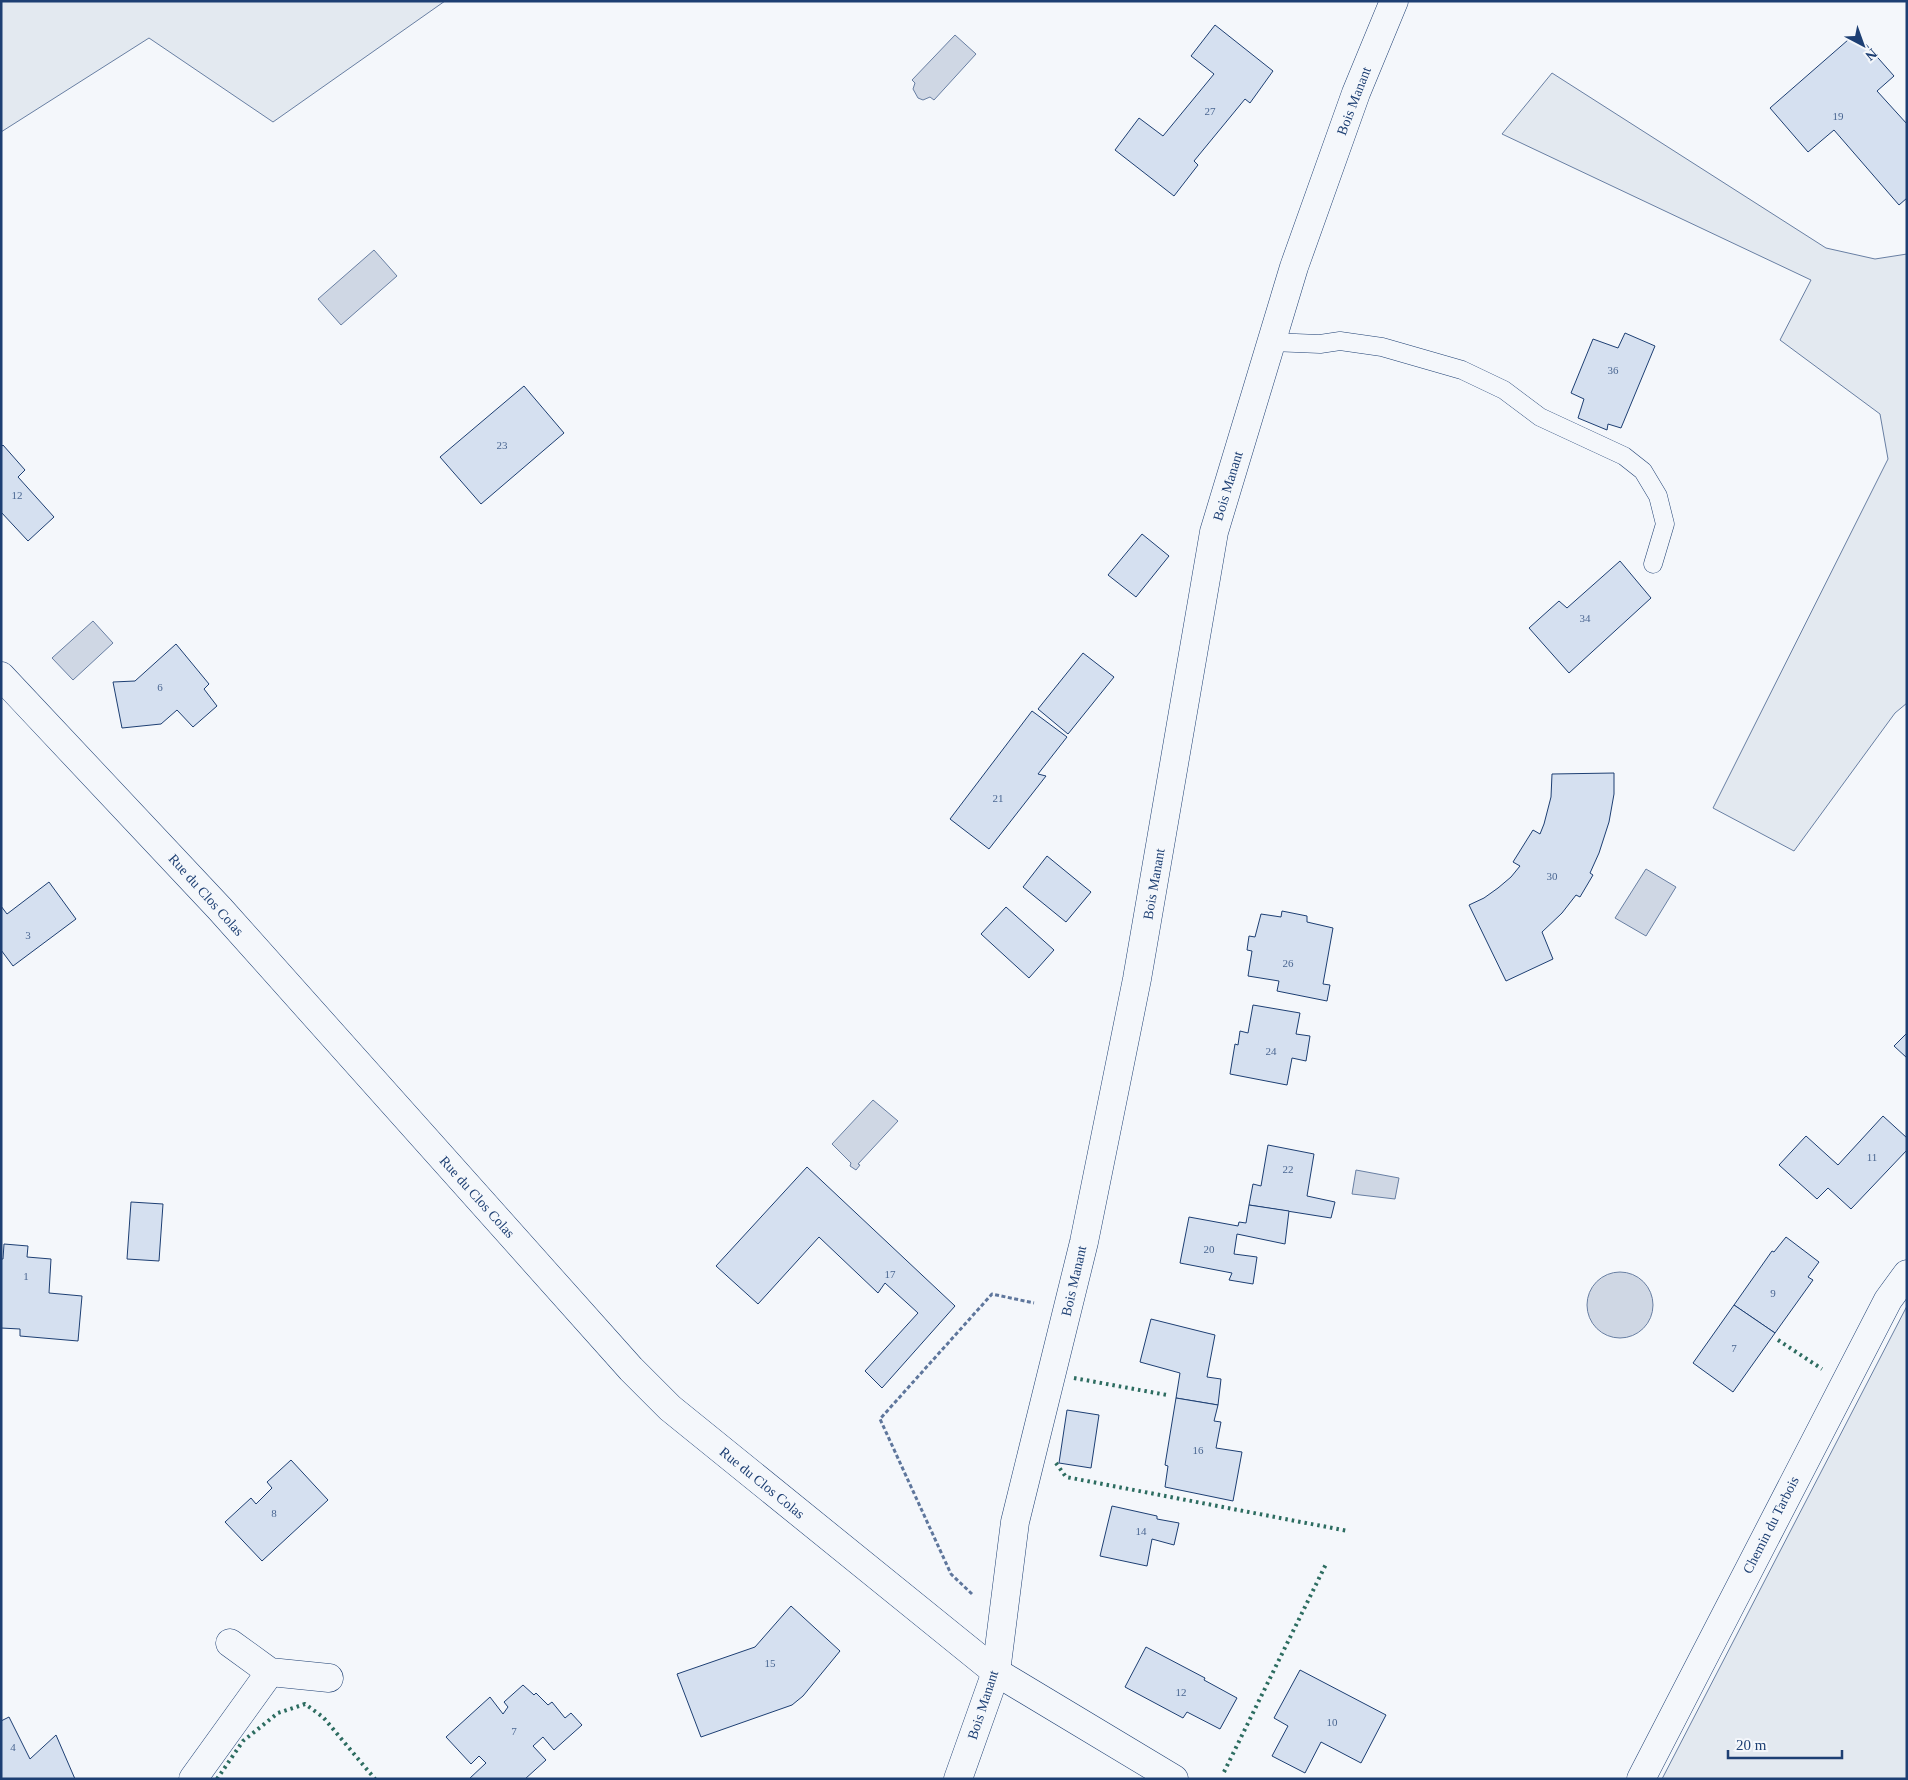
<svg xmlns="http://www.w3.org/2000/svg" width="1908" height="1780" font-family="'Times New Roman',serif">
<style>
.green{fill:#e3e9f0;stroke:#687fa3}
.water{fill:#cfd7e4;stroke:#687fa3}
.building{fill:#d5e0f0;stroke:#1d3f73}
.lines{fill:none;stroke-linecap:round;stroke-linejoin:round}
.service-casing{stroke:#1d3f73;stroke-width:19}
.minor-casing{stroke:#1d3f73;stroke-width:29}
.path{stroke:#5e769c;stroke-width:3;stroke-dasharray:4 2.5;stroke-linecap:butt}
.service{stroke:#f4f7fb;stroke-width:18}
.minor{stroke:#f4f7fb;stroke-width:28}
.hedge{stroke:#2c6c60;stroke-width:4;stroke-dasharray:2.5 4;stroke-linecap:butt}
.labels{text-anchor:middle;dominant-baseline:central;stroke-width:4;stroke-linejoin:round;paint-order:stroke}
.number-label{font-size:11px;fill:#4b6792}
.street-label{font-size:14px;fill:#1d3f73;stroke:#f4f7fb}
</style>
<rect width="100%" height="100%" fill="#f4f7fb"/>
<g class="green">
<polygon points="1,1 445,1 273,122 149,38 1,132"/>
<polygon points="1552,73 1826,248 1875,259 1907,254 1907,703 1895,713 1794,851 1713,808 1888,459 1880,414 1780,340 1811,280 1502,134"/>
<polygon points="1907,1306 1907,1779 1662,1779"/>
</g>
<g class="water">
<polygon points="955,35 976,54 934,100 930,97 923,100 918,98 913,89 915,83 912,80"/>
<polygon points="374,250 397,276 341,325 318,299"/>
<polygon points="93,621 113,643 73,680 52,658"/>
<polygon points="1646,869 1676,887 1646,936 1615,918"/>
<polygon points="873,1100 898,1121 858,1164 860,1165 856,1170 850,1166 851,1163 832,1144"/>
<polygon points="1356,1170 1399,1178 1395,1199 1352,1194"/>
<circle cx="1620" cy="1305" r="33"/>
</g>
<g class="building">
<polygon points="1215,25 1273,71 1250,103 1245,99 1194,161 1198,165 1174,196 1115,150 1139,118 1163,136 1214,74 1191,56"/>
<polygon points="1856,33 1894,76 1877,91 1907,124 1907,198 1899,205 1834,130 1808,152 1770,108"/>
<polygon points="1625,333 1655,346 1621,428 1608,424 1607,430 1578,418 1584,399 1571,393 1593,339 1618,348"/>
<polygon points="524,386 564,433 481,504 440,457"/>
<polygon points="3,445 25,470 18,477 54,517 28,541 1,512 1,447"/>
<polygon points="1142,534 1169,556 1136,597 1108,575"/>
<polygon points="1620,561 1651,598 1569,673 1529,628 1559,601 1567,608"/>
<polygon points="176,644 209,684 204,689 217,706 193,727 177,710 161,724 122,728 113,682 135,681"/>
<polygon points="1083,653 1114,677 1068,734 1038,709"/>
<polygon points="1032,711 1067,737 1038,774 1046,776 989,849 950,819"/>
<polygon points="1614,773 1614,794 1609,822 1599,853 1590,873 1593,875 1580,897 1576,895 1562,913 1542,932 1553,959 1506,981 1469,905 1484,898 1498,888 1511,877 1520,866 1513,862 1533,830 1540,834 1544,824 1551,797 1552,774"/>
<polygon points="1047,856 1091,892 1066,922 1023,887"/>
<polygon points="49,882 76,919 13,966 1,950 1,906 7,914"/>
<polygon points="1006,907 1054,950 1029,978 981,934"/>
<polygon points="1282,911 1307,916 1307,922 1333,928 1323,984 1330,985 1327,1001 1277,991 1279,981 1248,976 1252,951 1247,950 1249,936 1255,937 1261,914 1281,917"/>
<polygon points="1253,1005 1300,1013 1296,1034 1310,1036 1306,1061 1292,1058 1287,1085 1230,1074 1235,1044 1238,1045 1240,1031 1248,1033"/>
<polygon points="1907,1033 1907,1058 1894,1046"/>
<polygon points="1883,1116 1907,1138 1907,1150 1851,1209 1828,1188 1817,1199 1779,1165 1806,1136 1838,1165"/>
<polygon points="1268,1145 1314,1154 1307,1196 1335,1202 1331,1218 1249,1205 1253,1184 1261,1186"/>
<polygon points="807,1167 955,1306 882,1388 865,1371 918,1313 885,1283 878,1293 819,1237 758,1304 716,1266"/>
<polygon points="131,1202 163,1204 159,1261 127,1259"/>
<polygon points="1249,1205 1289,1211 1285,1244 1237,1234 1234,1254 1257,1257 1253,1284 1229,1280 1232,1273 1180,1263 1189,1217 1238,1226 1239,1222 1246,1223"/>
<polygon points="1786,1237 1819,1262 1808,1277 1813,1280 1775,1333 1734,1305 1772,1251 1774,1252"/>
<polygon points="4,1244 28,1246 27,1257 51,1259 49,1293 82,1296 78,1341 20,1336 20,1329 1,1328 1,1259 3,1259"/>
<polygon points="1734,1305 1775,1333 1733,1392 1693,1363"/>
<polygon points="1151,1319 1215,1335 1207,1377 1221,1379 1218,1405 1176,1398 1180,1373 1140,1362"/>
<polygon points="1176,1398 1218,1405 1214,1421 1221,1422 1216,1448 1242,1452 1233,1501 1165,1487 1168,1466 1165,1465"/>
<polygon points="1067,1410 1099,1415 1091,1468 1059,1463"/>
<polygon points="291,1460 328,1500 262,1561 225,1522 251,1498 256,1504 272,1488 267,1482"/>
<polygon points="1112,1506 1157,1516 1157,1519 1179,1523 1174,1545 1152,1539 1147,1566 1100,1556"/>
<polygon points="791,1606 840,1651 803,1696 792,1705 701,1737 677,1674 755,1647"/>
<polygon points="1146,1647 1205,1678 1204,1680 1237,1698 1220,1729 1187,1712 1183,1718 1125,1687"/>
<polygon points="1300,1670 1386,1715 1361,1763 1321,1742 1305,1773 1272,1756 1288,1726 1274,1718"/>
<polygon points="523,1685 534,1695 536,1693 548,1705 552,1702 565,1718 571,1713 582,1725 554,1750 543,1737 533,1746 546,1760 525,1779 469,1779 486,1763 479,1756 471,1764 446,1737 490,1697 503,1714 508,1707 504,1702"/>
<polygon points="9,1717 30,1759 56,1735 75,1779 1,1779 1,1721"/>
</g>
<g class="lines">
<g class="service-casing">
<polyline id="service" points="1271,342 1320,344 1340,341 1382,347 1462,370 1504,390 1540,417 1624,456 1643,471 1658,496 1665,524 1653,564"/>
</g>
<g class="minor-casing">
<g id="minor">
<polyline points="1,676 220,909 631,1369 670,1408 996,1672 1174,1779"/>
<polyline points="230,1643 270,1672 329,1678"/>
<polyline points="193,1779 270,1672"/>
<polyline points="958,1779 996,1672 1015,1522 1084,1242 1137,979 1214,532 1294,267 1356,93 1394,1"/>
<polyline points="1641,1779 1888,1300 1907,1274"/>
</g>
</g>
<polyline class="path" points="972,1594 951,1574 880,1419 992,1294 1034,1303"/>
<use href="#service" class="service"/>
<use href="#minor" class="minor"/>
<g class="hedge">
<polyline points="1778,1340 1822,1369"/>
<polyline points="1074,1378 1167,1395"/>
<polyline points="1056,1463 1066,1477 1348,1531"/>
<polyline points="1224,1772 1327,1562"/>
<polyline points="217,1779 243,1741 278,1713 305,1704 323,1717 375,1779"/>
</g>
</g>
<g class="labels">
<g class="number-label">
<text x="1210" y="111">27</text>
<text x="1838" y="116">19</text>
<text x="1613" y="370">36</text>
<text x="502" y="445">23</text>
<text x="17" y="495">12</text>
<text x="1585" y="618">34</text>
<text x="160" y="687">6</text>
<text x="998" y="798">21</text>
<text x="1552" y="876">30</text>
<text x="28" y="935">3</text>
<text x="1288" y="963">26</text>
<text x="1271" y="1051">24</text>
<text x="1872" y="1157">11</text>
<text x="1288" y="1169">22</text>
<text x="1209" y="1249">20</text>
<text x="890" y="1274">17</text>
<text x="26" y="1276">1</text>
<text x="1773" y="1293">9</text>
<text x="1734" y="1348">7</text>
<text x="1198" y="1450">16</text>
<text x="274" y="1513">8</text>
<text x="1141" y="1531">14</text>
<text x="770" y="1663">15</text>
<text x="1181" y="1692">12</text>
<text x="1332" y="1722">10</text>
<text x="514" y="1731">7</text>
<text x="13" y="1747">4</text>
</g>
<g class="street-label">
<text transform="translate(1354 101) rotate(-69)">Bois Manant</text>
<text transform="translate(1228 486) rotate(-73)">Bois Manant</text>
<text transform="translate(1154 884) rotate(-80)">Bois Manant</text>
<text transform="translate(206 895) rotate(48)">Rue du Clos Colas</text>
<text transform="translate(477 1197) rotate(48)">Rue du Clos Colas</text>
<text transform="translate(1074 1281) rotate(-77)">Bois Manant</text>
<text transform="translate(762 1483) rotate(39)">Rue du Clos Colas</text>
<text transform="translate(1771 1525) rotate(-63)">Chemin du Tarbois</text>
<text transform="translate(983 1705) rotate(-72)">Bois Manant</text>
</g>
</g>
<rect width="1908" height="1780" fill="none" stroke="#1d3f73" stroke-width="5"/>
<g transform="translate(1863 45) rotate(139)" stroke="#f4f7fb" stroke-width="4" paint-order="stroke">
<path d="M0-4L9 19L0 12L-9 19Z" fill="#1d3f73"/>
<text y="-8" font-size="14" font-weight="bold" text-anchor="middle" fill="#1d3f73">N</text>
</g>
<path d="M1728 1750v8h114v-8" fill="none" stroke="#1d3f73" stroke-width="2.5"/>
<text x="1736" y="1750" font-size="15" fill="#1d3f73" stroke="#f4f7fb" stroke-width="4" paint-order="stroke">20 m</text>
</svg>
